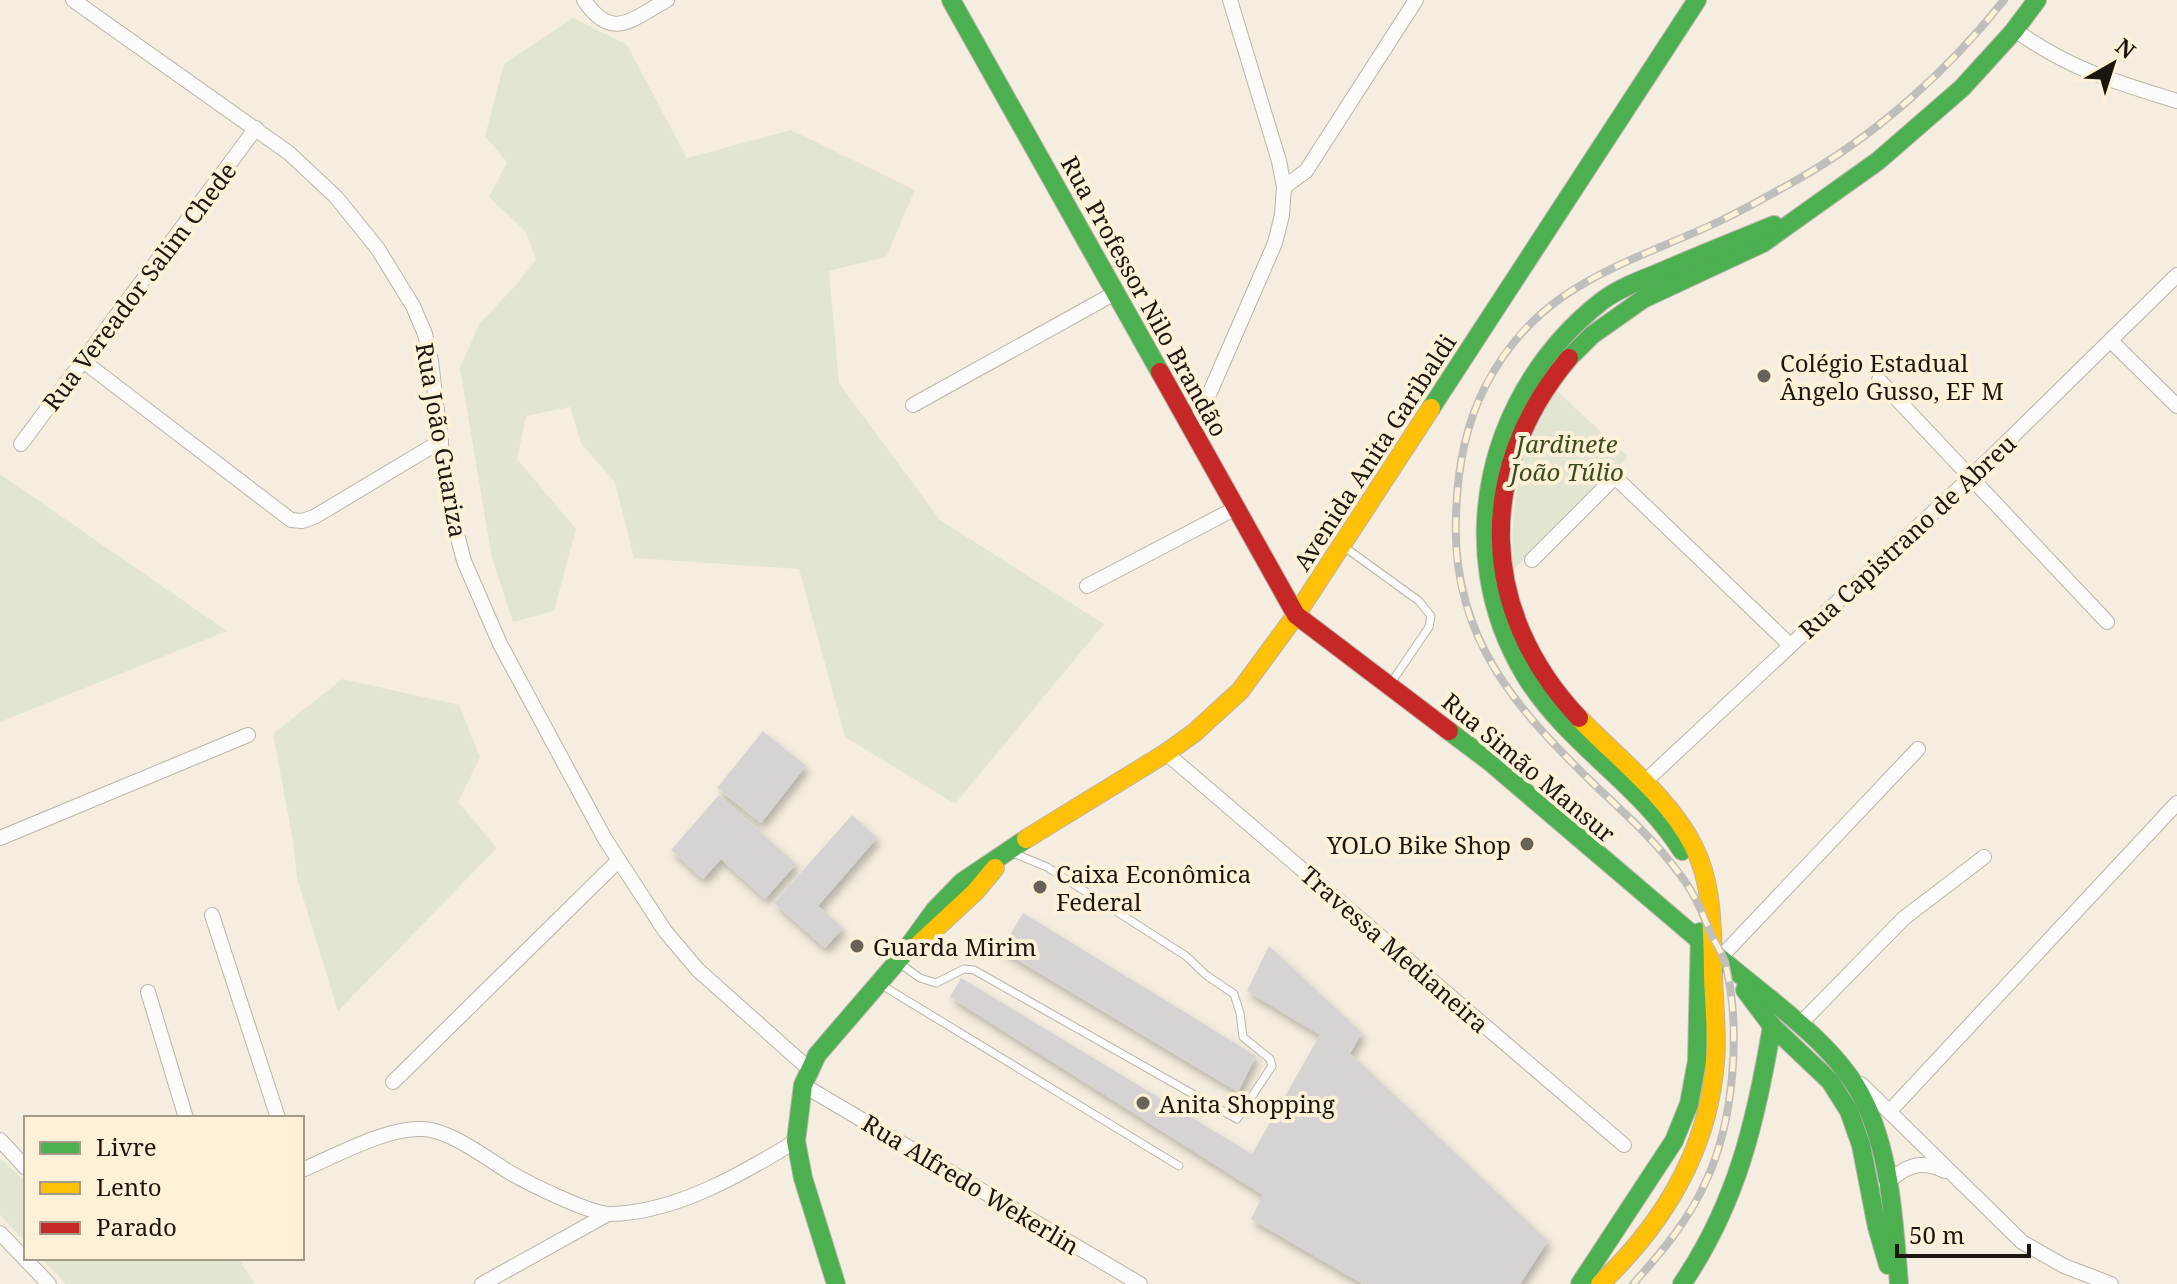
<svg xmlns="http://www.w3.org/2000/svg" width="2177" height="1284" font-family="'Noto Serif',serif">
<style>
.green{fill:#e3e5d3}
.building{fill:#d6d3d2;filter:url(#shadow)}
.lines{fill:none;stroke-linecap:round;stroke-linejoin:round}
.lane-casing{stroke:#b9b4a9;stroke-width:9}
.street-casing{stroke:#b9b4a9;stroke-width:16}
.fast-casing{stroke:#b9b4a9;stroke-width:20}
.slow-casing{stroke:#b9b4a9;stroke-width:20}
.jam-casing{stroke:#b9b4a9;stroke-width:20}
.lane{stroke:#fefcfa;stroke-width:7}
.street{stroke:#fefcfa;stroke-width:14}
.fast{stroke:#4caf50;stroke-width:18}
.slow{stroke:#ffc107;stroke-width:18}
.jam{stroke:#c62828;stroke-width:18}
.rail-casing{stroke:#bfbebb;stroke-width:8}
.rail{stroke:#fef1d7;stroke-width:5;stroke-dasharray:15;stroke-linecap:butt}
.poi-dot{fill:#686258;stroke:#fef1d7;stroke-width:3}
.labels{text-anchor:middle;dominant-baseline:central;stroke-width:8;stroke-linejoin:round;paint-order:stroke}
.street-label{font-size:24px;fill:#1c170e;stroke:#fef1d7}
.poi-label{font-size:24px;fill:#1c170e;stroke:#fef1d7;text-anchor:start}
.park-label{font-size:24px;font-style:italic;fill:#3a4d1d;stroke:#fef1d7}
</style>
<defs>
<filter id="shadow"><feDropShadow dx="3.5" dy="6" stdDeviation="4" flood-color="#0004"/></filter>
</defs>
<rect width="100%" height="100%" fill="#f5eee0"/>
<g class="green">
<polygon points="573,18 627,45 687,158 791,130 915,190 886,257 829,271 839,383 940,520 1104,624 955,804 845,737 799,569 634,558 615,483 581,443 570,407 526,416 517,459 576,529 554,611 513,622 492,558 460,368 479,324 518,283 536,259 525,231 489,197 507,162 485,136 504,64"/>
<path d="M1554,388L1628,457L1513,570C1509,503 1521,446 1554,388Z"/>
<polygon points="0,474 227,631 0,722"/>
<polygon points="342,679 459,705 480,757 458,802 497,848 338,1011 297,878 293,841 273,734"/>
<polygon points="0,1158 26,1182 26,1242 0,1215"/>
<polygon points="41,1258 238,1258 255,1284 66,1284"/>
</g>
<g class="building">
<polygon points="763,731 806,766 761,823 717,788"/>
<polygon points="719,795 796,864 765,899 721,859 703,879 671,850"/>
<polygon points="852,815 877,838 818,906 843,928 825,948 774,903"/>
<polygon points="1023,913 1256,1056 1238,1092 1001,950"/>
<polygon points="1269,946 1362,1033 1350,1053 1548,1241 1520,1284 1363,1284 1251,1219 1263,1195 950,997 961,978 1252,1154 1320,1035 1247,991"/>
</g>
<g class="lines">
<g class="lane-casing">
<g id="lane">
<polyline points="1343,546 1419,601 1431,616 1429,627 1391,683"/>
<polyline points="899,963 920,978 936,983 964,969 974,970 1237,1119 1272,1066 1270,1059 1243,1037 1240,1013 1234,994 1206,975 1186,956 1147,931 1047,867 1013,853"/>
<polyline points="880,984 1179,1166"/>
</g>
</g>
<g class="street-casing">
<g id="street">
<polyline points="73,0 289,153 336,197 378,249 413,306 425,334 431,361 445,478 454,523 464,561 500,644 605,839 665,931 698,970 809,1069"/>
<path d="M584,0C612,42 632,19 667,0"/>
<path d="M2015,30C2071,70 2113,81 2177,101"/>
<polyline points="1284,187 1306,171 1416,0"/>
<polyline points="2111,341 2177,406"/>
<polyline points="83,361 291,520 302,521 314,517 441,441"/>
<polyline points="1879,380 2107,622"/>
<polyline points="913,405 1115,293"/>
<polyline points="1192,429 1211,390 1275,243 1282,215 1284,187 1279,161 1230,0"/>
<polyline points="21,444 256,128"/>
<polyline points="1532,560 1615,477 1790,645"/>
<polyline points="1087,586 1236,508"/>
<polyline points="1166,753 1624,1145"/>
<polyline points="1638,788 1971,477 2177,275"/>
<polyline points="0,838 248,735"/>
<polyline points="212,915 278,1118"/>
<polyline points="1720,958 1918,749"/>
<polyline points="148,992 186,1118"/>
<polyline points="1799,1025 1904,918 1984,857"/>
<polyline points="393,1082 618,861"/>
<polyline points="1861,1084 2022,1242 2064,1266 2111,1284"/>
<polyline points="803,1085 1140,1284"/>
<polyline points="1889,1112 2177,803"/>
<polyline points="0,1140 26,1168"/>
<path d="M302,1170C336,1156 386,1127 423,1129C450,1130 486,1158 509,1172C528,1183 590,1214 610,1214C675,1213 742,1174 796,1141"/>
<path d="M1886,1184C1905,1166 1920,1159 1945,1171"/>
<polyline points="0,1233 49,1284"/>
<polyline points="482,1284 608,1214"/>
</g>
</g>
<g class="fast-casing">
<g id="fast">
<polyline points="951,0 1160,372"/>
<polyline points="1569,358 1592,335 1643,299 1763,243 1878,161 1962,88 2013,32 2037,0"/>
<polyline points="1431,408 1697,0"/>
<path d="M1449,731L1489,761C1568,828 1647,895 1726,963C1772,1002 1836,1045 1863,1099C1891,1154 1894,1224 1899,1284"/>
<path d="M1682,851C1640,784 1566,743 1525,675C1449,549 1488,390 1602,301C1618,289 1638,281 1656,274C1695,257 1735,241 1774,225"/>
<polyline points="1745,990 1772,1026 1830,1081 1849,1111 1861,1145 1877,1227 1888,1265"/>
<polyline points="836,1284 803,1178 796,1141 803,1085 817,1055 897,962 934,911 962,882 1026,839"/>
<polyline points="1580,1284 1674,1141 1689,1104 1697,1061 1700,932"/>
<path d="M1682,1284C1737,1203 1756,1121 1772,1026"/>
</g>
</g>
<g class="slow-casing">
<g id="slow">
<path d="M1579,718C1617,758 1667,795 1693,845C1713,884 1712,927 1713,970C1713,1001 1718,1031 1715,1062C1708,1151 1663,1224 1600,1284"/>
<polyline points="1026,839 1166,753 1194,733 1240,691 1296,615 1431,408"/>
<polyline points="919,944 975,892 995,868"/>
</g>
</g>
<g class="jam-casing">
<g id="jam">
<path d="M1569,358C1475,470 1478,611 1579,718"/>
<polyline points="1160,372 1296,615 1449,731"/>
</g>
</g>
<use href="#lane" class="lane"/>
<use href="#street" class="street"/>
<use href="#fast" class="fast"/>
<use href="#slow" class="slow"/>
<use href="#jam" class="jam"/>
<g class="rail-casing">
<path id="rail" d="M1633,1284C1661,1253 1689,1220 1706,1181C1734,1122 1741,1030 1726,966C1724,956 1717,946 1712,936C1703,915 1695,894 1681,876C1658,844 1629,817 1600,790C1518,711 1451,639 1456,517C1457,473 1465,426 1485,387C1538,283 1624,266 1720,221C1745,209 1770,195 1795,181C1875,136 1947,72 2004,0"/>
</g>
<use href="#rail" class="rail"/>
</g>
<g class="poi-dot">
<circle cx="1764" cy="376" r="8"/>
<circle cx="1527" cy="844" r="8"/>
<circle cx="1040" cy="887" r="8"/>
<circle cx="857" cy="946" r="8"/>
<circle cx="1143" cy="1103" r="8"/>
</g>
<g class="labels">
<g class="street-label">
<text transform="translate(139 286) rotate(-53)">Rua Vereador Salim Chede</text>
<text transform="translate(1145 296) rotate(61)">Rua Professor Nilo Brandão</text>
<text transform="translate(442 440) rotate(80)">Rua João Guariza</text>
<text transform="translate(1374 452) rotate(-57)">Avenida Anita Garibaldi</text>
<text transform="translate(1907 536) rotate(-43)">Rua Capistrano de Abreu</text>
<text transform="translate(1529 767) rotate(40)">Rua Simão Mansur</text>
<text transform="translate(1395 949) rotate(41)">Travessa Medianeira</text>
<text transform="translate(971 1184) rotate(31)">Rua Alfredo Wekerlin</text>
</g>
<g class="poi-label">
<text x="1780" y="362">Colégio Estadual<tspan x="1780" dy="28">Ângelo Gusso, EF M</tspan></text>
<text x="1511" y="844" text-anchor="end">YOLO Bike Shop</text>
<text x="1056" y="873">Caixa Econômica<tspan x="1056" dy="28">Federal</tspan></text>
<text x="873" y="946">Guarda Mirim</text>
<text x="1159" y="1103">Anita Shopping</text>
</g>
<g class="park-label">
<text x="1567" y="443">Jardinete<tspan x="1567" dy="28">João Túlio</tspan></text>
</g>
</g>
<rect x="24" y="1116" width="280" height="144" fill="#fef1d7" stroke="#a49a87" stroke-width="2"/>
<rect x="40" y="1142" width="40" height="12" fill="#4caf50" stroke="#a49a87" stroke-width="2"/>
<text x="96" y="1156" font-size="24" fill="#1c170e">Livre</text>
<rect x="40" y="1182" width="40" height="12" fill="#ffc107" stroke="#a49a87" stroke-width="2"/>
<text x="96" y="1196" font-size="24" fill="#1c170e">Lento</text>
<rect x="40" y="1222" width="40" height="12" fill="#c62828" stroke="#a49a87" stroke-width="2"/>
<text x="96" y="1236" font-size="24" fill="#1c170e">Parado</text>
<g transform="translate(2113 64) rotate(39)" stroke="#fef1d7" stroke-width="6" paint-order="stroke">
<path d="M0-6L14 30L0 20L-14 30Z" fill="#1c170e"/>
<text y="-12" font-size="22" font-weight="bold" text-anchor="middle" fill="#1c170e">N</text>
</g>
<path d="M1897 1244v12h132v-12" fill="none" stroke="#1c170e" stroke-width="4"/>
<text x="1909" y="1244" font-size="24" fill="#1c170e" stroke="#fef1d7" stroke-width="6" paint-order="stroke">50 m</text>
</svg>
